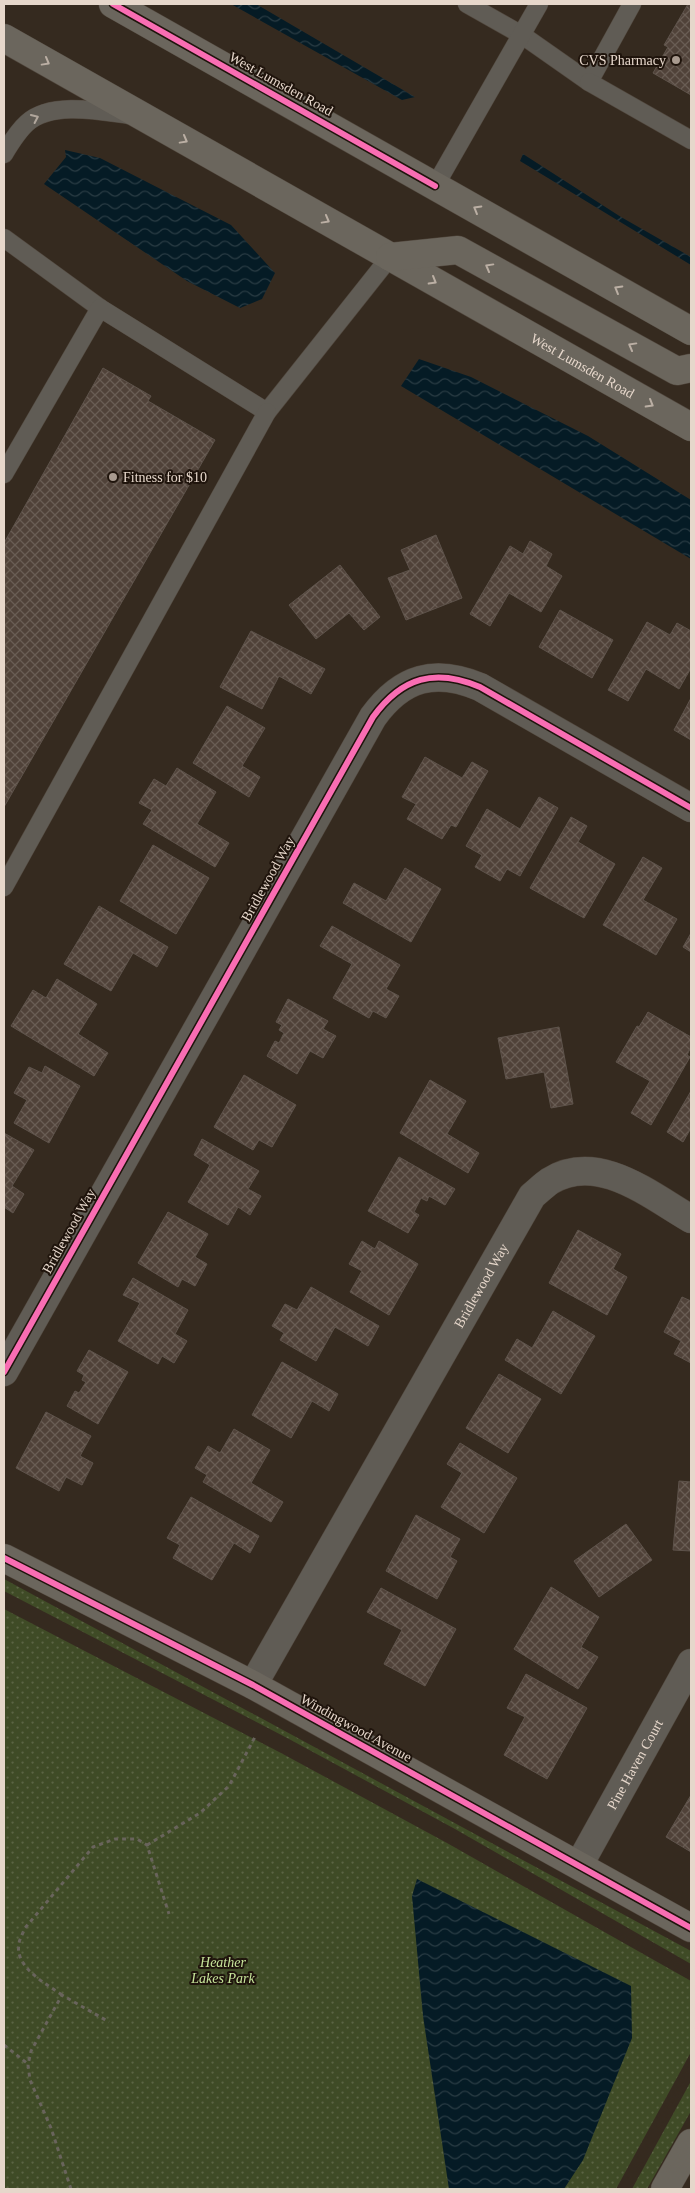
<svg xmlns="http://www.w3.org/2000/svg" width="695" height="2193" font-family="Georgia,serif">
<style>
.park{fill:url(#park-dots)}
.water{fill:url(#water-waves)}
.building{fill:url(#building-cross-hatch);stroke:#5e534b}
.lines{fill:none;stroke-linecap:round;stroke-linejoin:round}
.lane-casing{stroke:#50463c;stroke-width:19}
.street-casing{stroke:#50463c;stroke-width:29}
.secondary-casing{stroke:#50463c;stroke-width:29}
.path{stroke:#69645c;stroke-width:3;stroke-dasharray:4 4;stroke-linecap:butt}
.lane{stroke:#605c55;stroke-width:18}
.street{stroke:#605c55;stroke-width:28}
.secondary{stroke:#6b665d;stroke-width:28}
.cycleway-casing{stroke:#1f140c;stroke-width:9}
.cycleway{stroke:#f96db3;stroke-width:6}
.oneway{stroke:#bbafa4}
.oneway2{stroke:#b0a69c}
.poi-dot{fill:#a89a8f;stroke:#1f140c;stroke-width:2}
.labels{text-anchor:middle;dominant-baseline:central;stroke-width:4;stroke-linejoin:round;paint-order:stroke}
.poi-label{font-size:14px;fill:#e6d7cb;stroke:#1f140c;text-anchor:end}
.street-label{font-size:14px;fill:#e6d7cb;stroke:#1f140c}
.park-label{font-size:14px;font-style:italic;fill:#c7e59b;stroke:#1f140c}
</style>
<defs>
<pattern id="park-dots" width="8" height="8" patternUnits="userSpaceOnUse" patternTransform="scale(1.25)"><rect width="8" height="8" fill="#3f4b26"/><path d="M2 2h.1M6 6h.1" fill="none" stroke="#5b6444" stroke-width="1.8" stroke-linecap="round"/></pattern>
<pattern id="water-waves" width="16" height="10" patternUnits="userSpaceOnUse" patternTransform="scale(1.25)"><rect width="16" height="10" fill="#051b25"/><path d="M0 5q4-4 8 0t8 0" fill="none" stroke="#293b43"/></pattern>
<pattern id="building-cross-hatch" width="8" height="8" patternUnits="userSpaceOnUse" patternTransform="scale(1.25)"><rect width="8" height="8" fill="#504239"/><path d="M0 0l8 8M0 8l8-8" fill="none" stroke="#695d54"/></pattern>
</defs>
<rect width="100%" height="100%" fill="#352a1f"/>
<g class="park">
<polygon points="4,1579 691,1951 691,1964 455,1829 289,1739 4,1591"/>
<polygon points="4,1609 281,1753 447,1843 691,1981 691,2052 616,2189 4,2189"/>
<polygon points="691,2081 691,2111 647,2189 632,2189"/>
</g>
<g class="water">
<polygon points="231,4 256,4 415,97 402,100"/>
<polygon points="65,150 100,158 231,225 275,273 262,299 240,308 187,281 44,184 66,157"/>
<polygon points="523,154 621,217 691,257 691,265 520,161"/>
<polygon points="419,359 471,377 588,436 691,500 691,559 401,386"/>
<polygon points="417,1879 631,1986 632,2038 583,2160 564,2189 449,2189 423,2016 412,1896"/>
</g>
<g class="building">
<polygon points="688,4 691,4 691,95 653,73 668,47 664,45"/>
<polygon points="103,368 151,396 148,401 215,440 4,807 4,543"/>
<polygon points="436,535 462,598 406,620 388,578 410,570 401,550"/>
<polygon points="530,541 552,554 546,566 562,576 541,612 509,593 490,626 470,614 510,546 523,554"/>
<polygon points="340,565 380,617 364,630 349,613 316,639 289,605"/>
<polygon points="560,610 613,640 592,678 539,647"/>
<polygon points="647,622 670,635 677,623 691,631 691,668 679,689 646,669 628,701 608,690"/>
<polygon points="251,631 325,669 311,694 279,676 262,709 220,687"/>
<polygon points="691,698 691,740 674,730"/>
<polygon points="227,706 265,728 242,766 260,777 249,797 193,763"/>
<polygon points="425,757 462,778 472,762 488,771 456,827 451,825 442,839 407,819 416,804 402,797"/>
<polygon points="177,768 216,792 197,824 229,843 215,867 143,824 152,810 139,803 154,779 166,786"/>
<polygon points="539,797 558,808 520,876 507,869 500,881 475,867 482,855 466,846 487,809 520,829"/>
<polygon points="571,817 587,826 578,842 615,864 584,918 530,888"/>
<polygon points="153,845 209,878 176,934 120,901"/>
<polygon points="643,857 662,868 643,900 677,919 656,955 603,925"/>
<polygon points="405,868 441,889 411,942 343,903 354,883 386,901"/>
<polygon points="99,906 168,947 157,967 133,953 111,991 64,964"/>
<polygon points="332,926 400,965 386,989 399,996 386,1018 373,1011 369,1018 333,998 352,964 320,946"/>
<polygon points="691,933 691,952 683,947"/>
<polygon points="57,979 97,1004 78,1034 108,1053 94,1076 11,1026 33,990 46,998"/>
<polygon points="288,999 328,1021 323,1029 336,1036 323,1058 310,1051 297,1074 267,1056 275,1041 279,1043 284,1033 279,1030 282,1025 276,1022"/>
<polygon points="648,1012 691,1037 691,1047 687,1055 690,1057 651,1125 631,1113 650,1081 616,1062 637,1026 639,1027"/>
<polygon points="559,1027 573,1104 551,1108 544,1072 506,1079 498,1038"/>
<polygon points="45,1066 80,1086 49,1143 14,1123 27,1100 14,1093 29,1067 42,1073"/>
<polygon points="244,1075 296,1105 272,1147 259,1140 253,1150 214,1127"/>
<polygon points="430,1080 466,1101 447,1134 479,1153 468,1173 400,1133"/>
<polygon points="691,1091 691,1128 683,1142 667,1132"/>
<polygon points="4,1133 34,1150 12,1186 24,1194 13,1213 4,1207"/>
<polygon points="202,1139 259,1171 248,1189 261,1196 250,1215 238,1207 228,1225 188,1202 210,1165 194,1155"/>
<polygon points="399,1157 455,1189 445,1205 429,1196 427,1201 421,1198 414,1212 419,1215 408,1233 368,1211"/>
<polygon points="168,1212 208,1234 195,1257 207,1264 195,1286 182,1279 178,1287 138,1263"/>
<polygon points="578,1230 621,1254 613,1269 627,1277 607,1315 549,1283"/>
<polygon points="362,1241 375,1249 379,1241 418,1264 389,1315 350,1292 362,1271 349,1264"/>
<polygon points="133,1278 188,1310 175,1334 187,1341 174,1363 162,1356 158,1364 118,1341 140,1303 123,1295"/>
<polygon points="311,1287 379,1326 368,1346 335,1327 316,1361 280,1340 284,1333 272,1326 285,1304 297,1310"/>
<polygon points="682,1297 691,1301 691,1363 674,1354 681,1341 664,1332"/>
<polygon points="553,1311 595,1336 561,1394 505,1360 517,1339 532,1348"/>
<polygon points="89,1350 128,1372 98,1424 67,1406 75,1391 79,1393 86,1382 82,1380 84,1375 77,1371"/>
<polygon points="282,1362 338,1394 329,1411 312,1401 291,1438 252,1415"/>
<polygon points="499,1374 541,1399 508,1453 466,1428"/>
<polygon points="46,1412 91,1436 80,1456 93,1463 82,1485 66,1477 59,1491 16,1468"/>
<polygon points="234,1429 270,1450 251,1483 283,1502 271,1522 203,1482 207,1475 195,1468 208,1446 220,1453"/>
<polygon points="460,1443 517,1478 484,1533 441,1507 462,1473 447,1464"/>
<polygon points="679,1481 691,1482 691,1551 673,1550"/>
<polygon points="191,1497 259,1536 250,1553 234,1543 212,1580 173,1558 180,1545 167,1538"/>
<polygon points="416,1515 460,1539 450,1557 457,1561 437,1599 386,1571"/>
<polygon points="626,1524 652,1560 599,1597 574,1561"/>
<polygon points="551,1587 599,1617 581,1647 598,1657 578,1689 514,1649"/>
<polygon points="381,1588 456,1629 425,1686 384,1664 402,1630 367,1612"/>
<polygon points="526,1674 587,1708 547,1779 504,1755 525,1717 507,1708"/>
<polygon points="691,1795 691,1852 666,1837"/>
</g>
<g class="lines">
<g class="lane-casing">
<g id="lane">
<polyline points="467,4 522,35 589,82 632,4"/>
<polyline points="589,82 691,140"/>
<path d="M4,154C10,144 18,131 27,123C51,101 100,111 129,115"/>
<polyline points="435,186 539,4"/>
<polyline points="4,238 100,308"/>
<polyline points="4,474 100,308 267,412 390,257"/>
<polyline points="4,887 267,412"/>
</g>
</g>
<g class="street-casing">
<g id="street">
<path d="M4,1372L373,717C402,677 435,668 480,687L691,808"/>
<path id="s1" d="M253,1685L532,1196C538,1191 544,1185 550,1181C598,1151 651,1196 691,1219"/>
<path id="s2" d="M579,1865L691,1663"/>
</g>
</g>
<g class="secondary-casing">
<g id="secondary">
<polyline points="113,4 691,331"/>
<path id="s3" d="M4,38L691,427"/>
<polyline points="390,257 458,250 677,371 691,368"/>
<polyline points="4,1558 253,1685 691,1928"/>
<polyline points="665,2189 691,2143"/>
</g>
</g>
<g class="path">
<polyline points="147,1845 200,1813 229,1786 256,1735"/>
<path d="M62,1995C45,1983 14,1967 19,1943C20,1938 23,1933 25,1928L93,1847L115,1839H137L147,1845L169,1914"/>
<polyline points="4,2045 28,2064"/>
<polyline points="71,2189 51,2128 30,2080 28,2065 31,2051 62,1995 109,2022"/>
</g>
<use href="#lane" class="lane"/>
<use href="#street" class="street"/>
<use href="#secondary" class="secondary"/>
<g class="cycleway-casing">
<g id="cycleway">
<polyline points="113,4 435,186"/>
<path d="M4,1372L373,717C402,677 435,668 480,687L691,808"/>
<polyline points="4,1558 253,1685 691,1928"/>
</g>
</g>
<use href="#cycleway" class="cycleway"/>
</g>
<defs><path id="oneway-chevron" d="M-2-3.5L2.5 0L-2 3.5" fill="none" stroke-width="1.6" stroke-linecap="round" stroke-linejoin="round" transform="scale(1.25)"/></defs>
<g class="oneway">
<use href="#oneway-chevron" transform="translate(46 62) rotate(29)"/>
<use href="#oneway-chevron" transform="translate(184 140) rotate(29)"/>
<use href="#oneway-chevron" transform="translate(477 209) rotate(-150)"/>
<use href="#oneway-chevron" transform="translate(326 220) rotate(29)"/>
<use href="#oneway-chevron" transform="translate(489 267) rotate(-151)"/>
<use href="#oneway-chevron" transform="translate(433 281) rotate(30)"/>
<use href="#oneway-chevron" transform="translate(618 289) rotate(-150)"/>
<use href="#oneway-chevron" transform="translate(632 346) rotate(-151)"/>
<use href="#oneway-chevron" transform="translate(650 404) rotate(30)"/>
</g>
<use class="oneway2" href="#oneway-chevron" transform="translate(35 118) rotate(-25)"/>
<g class="poi-dot">
<circle cx="676" cy="60" r="5"/>
<circle cx="113" cy="477" r="5"/>
</g>
<g class="labels">
<g class="poi-label">
<text x="666" y="60">CVS Pharmacy</text>
<text x="123" y="477" text-anchor="start">Fitness for $10</text>
</g>
<g class="street-label">
<text transform="translate(281 84) rotate(29)">West Lumsden Road</text>
<text stroke="none"><textPath href="#s3" startOffset="665">West Lumsden Road</textPath></text>
<text transform="translate(268 879) rotate(-61)">Bridlewood Way</text>
<text transform="translate(69 1231) rotate(-61)">Bridlewood Way</text>
<text stroke="none"><textPath href="#s1" startOffset="460">Bridlewood Way</textPath></text>
<text transform="translate(356 1728) rotate(29)">Windingwood Avenue</text>
<text stroke="none"><textPath href="#s2" startOffset="115">Pine Haven Court</textPath></text>
</g>
<g class="park-label">
<text x="223" y="1962">Heather<tspan x="223" dy="16">Lakes Park</tspan></text>
</g>
</g>
<rect width="695" height="2193" fill="none" stroke="#e6d7cb" stroke-width="10"/>
</svg>
